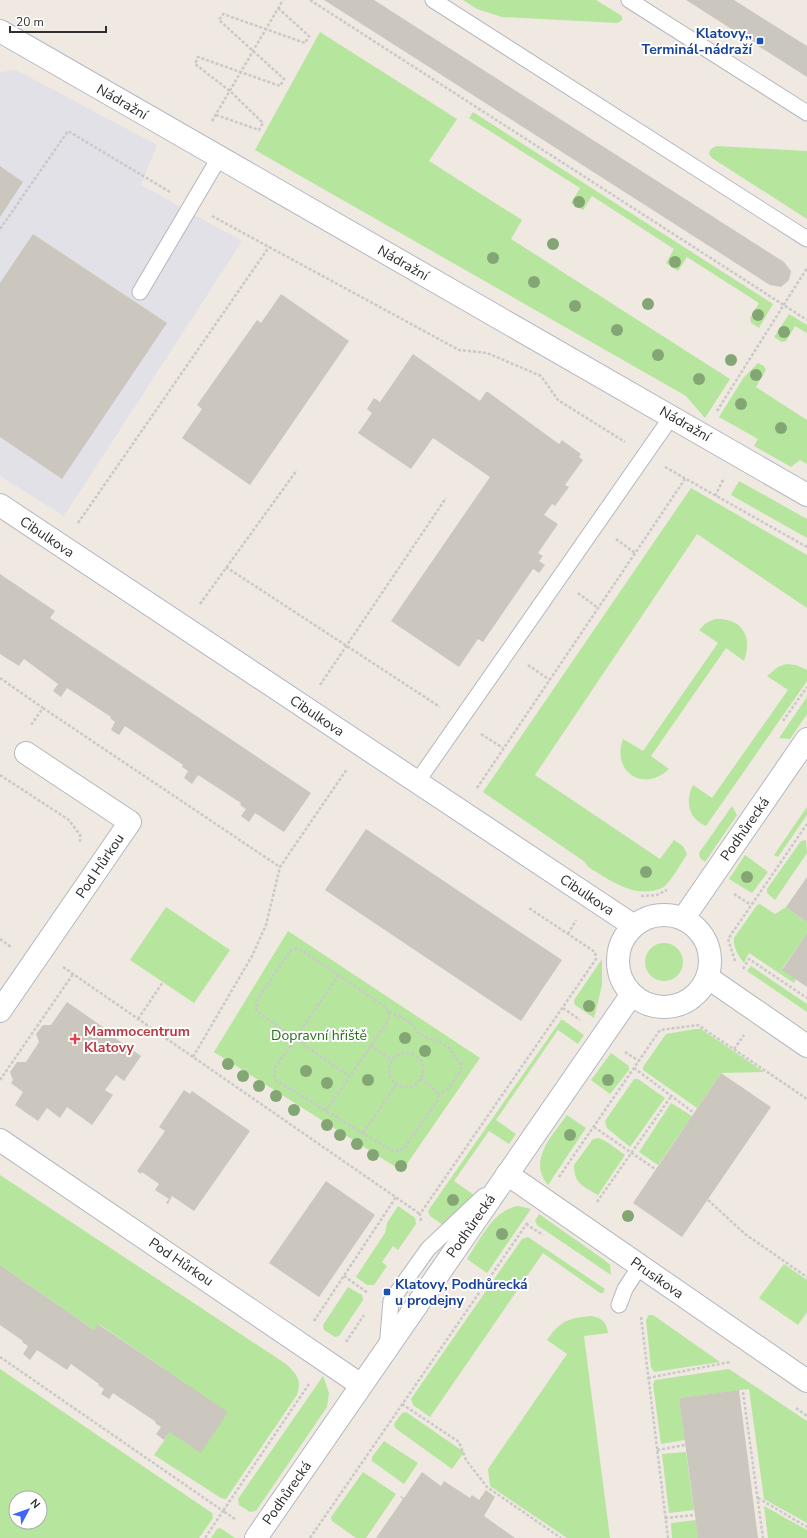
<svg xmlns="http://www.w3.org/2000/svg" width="807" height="1538" font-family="'Nunito Sans',sans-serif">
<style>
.industrial{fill:#e3e1e8}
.green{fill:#b6e59e;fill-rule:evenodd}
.building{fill:#cbc7bf}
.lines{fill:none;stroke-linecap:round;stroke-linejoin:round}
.lane-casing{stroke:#b4b7c1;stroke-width:17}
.street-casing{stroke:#b4b7c1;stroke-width:24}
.secondary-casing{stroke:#b4b7c1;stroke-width:24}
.path{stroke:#c9c9c9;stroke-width:2.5;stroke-dasharray:3 2;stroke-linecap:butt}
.lane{stroke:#fff;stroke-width:15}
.street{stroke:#fff;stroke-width:22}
.secondary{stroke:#fff;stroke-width:22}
.tree{fill:#84a574}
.transit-dot{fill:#1a4fb4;stroke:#fff;stroke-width:1.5}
.health-dot{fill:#e0444e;stroke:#fff;stroke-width:1.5}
.labels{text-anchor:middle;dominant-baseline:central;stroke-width:4;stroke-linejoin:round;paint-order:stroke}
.transit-label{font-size:14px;font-weight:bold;fill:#164399;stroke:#fff;text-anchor:end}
.street-label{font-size:14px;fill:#2e2e2e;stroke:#fff}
.health-label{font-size:14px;font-weight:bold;fill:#be3a42;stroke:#fff;text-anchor:start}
.park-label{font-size:14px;fill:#2c6e1b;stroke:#fff}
</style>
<rect width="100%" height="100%" fill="#efe9e1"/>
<polygon class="industrial" points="16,70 157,145 141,185 242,241 64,516 0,476 0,72"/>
<g class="green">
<polygon points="463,0 596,0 622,16 622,20 618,23 502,17 477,9"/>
<polygon points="320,32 457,119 429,161 522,220 511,239 730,379 705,418 686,396 255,150"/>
<polygon points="473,112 773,304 759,328 751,323 750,318 759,303 687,257 678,271 666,263 674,249 592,196 583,210 571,203 580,188 469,118"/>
<polygon points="716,146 807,151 807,219 712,158 709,154 710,150"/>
<polygon points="789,314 807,325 807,333 795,326 786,341 782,342 774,337"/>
<polygon points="758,363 764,366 766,370 756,387 807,420 807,464 800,460 791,467 754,446 758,439 719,417 744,377"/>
<polygon points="739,481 807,519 807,538 731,495"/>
<path d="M691,488L807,555V608L697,534L535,775L660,859L674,840L683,846L687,854C682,862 669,885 662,888C639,898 617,885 598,873C593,870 587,867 585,862L483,792Z"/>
<path d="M715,619C742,618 753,636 744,661L726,648L651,756L669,769C644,793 611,772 623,739L643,751L718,643L699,630L706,623Z"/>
<path d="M786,664L796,665L807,670V681L706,826C688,818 685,801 693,785L712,798L788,690L767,676L778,667Z"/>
<polygon points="807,697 807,714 790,739 779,738"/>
<polygon points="732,806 737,815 705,862 700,858 699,853"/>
<polygon points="807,807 807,815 778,857 774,855"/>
<polygon points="806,840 807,853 775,900 767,893 767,889 801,841"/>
<polygon points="745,855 768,872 752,893 729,879"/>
<path d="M760,904L775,914L786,907L807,922V933L782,969L796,979L794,983L749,953L744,963C738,956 733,947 734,938L757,905Z"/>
<polygon points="166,907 230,950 194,1003 130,960"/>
<polygon points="288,931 480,1058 402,1171 214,1052"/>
<circle cx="664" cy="962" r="19"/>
<polygon points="602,959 602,985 594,1018 575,1005 574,1000"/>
<polygon points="751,966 807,1004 807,1012 747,971"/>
<polygon points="561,1020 563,1020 584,1035 578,1044 558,1030 496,1120 516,1134 509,1144 489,1131 454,1181 474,1195 443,1225 430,1216 428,1211"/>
<polygon points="695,1029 701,1029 764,1072 721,1073 697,1108 643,1070 643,1067 666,1034"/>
<polygon points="611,1053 629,1066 629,1070 610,1094 591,1080"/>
<polygon points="634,1079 638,1079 665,1098 630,1147 607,1128 605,1121"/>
<polygon points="671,1103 692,1116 658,1165 639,1152"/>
<path d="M567,1115L586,1128L548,1185C527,1160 553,1135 567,1115Z"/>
<path d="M599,1138L607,1142L625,1155L598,1195C583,1186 574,1184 574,1165L593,1139Z"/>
<path d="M0,1175L286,1364C297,1374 302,1380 297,1395L226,1499L221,1498L154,1455L170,1432L227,1412L99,1324L94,1330L0,1265Z"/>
<polygon points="398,1206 415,1218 416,1224 398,1250 393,1246 382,1262 387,1266 374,1285 367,1285 356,1277 385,1233 387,1223"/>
<path d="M518,1206L531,1209L487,1273L467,1259C480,1240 493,1210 518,1206Z"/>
<polygon points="539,1214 603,1259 610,1265 611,1275 537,1225 535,1221"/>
<polygon points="528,1237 605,1289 603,1293 600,1293 543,1253 430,1417 413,1405 411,1399 522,1239"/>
<polygon points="784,1264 807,1280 807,1312 798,1325 759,1298"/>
<polygon points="348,1287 362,1295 363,1300 339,1336 335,1337 324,1330 323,1325"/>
<polygon points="649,1315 653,1315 720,1362 654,1372 651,1367 646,1320"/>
<path d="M592,1316C602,1318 607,1323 608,1333L584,1336L610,1538H567L490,1486L488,1469L567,1354L547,1340C561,1320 569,1318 592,1316Z"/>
<path d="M0,1369L212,1513L213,1518L199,1538H0ZM16,1498H40V1522H16Z"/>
<polygon points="729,1369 807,1421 807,1523 764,1499 749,1389 679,1398 685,1440 661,1444 653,1384 655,1380"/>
<polygon points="323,1376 329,1393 327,1407 256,1511 250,1512 239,1505 238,1499"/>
<polygon points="406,1412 464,1452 452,1469 395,1428 394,1424 402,1413"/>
<polygon points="384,1441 418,1463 404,1484 372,1461 372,1457"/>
<polygon points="686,1452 694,1510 669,1513 662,1454"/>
<polygon points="363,1472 396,1494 366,1538 356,1538 332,1521 331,1517"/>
<polygon points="764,1506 807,1530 807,1538 768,1538"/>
<polygon points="696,1520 698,1538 672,1538 671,1523"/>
<polygon points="220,1528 235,1538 211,1538 217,1529"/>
</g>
<g class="building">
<polygon points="324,0 374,0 784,262 791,271 789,280 781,287 770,285"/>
<polygon points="686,0 734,0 807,46 807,77"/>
<polygon points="0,166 23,182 0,217"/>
<polygon points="33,234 167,323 62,479 0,437 0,283"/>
<polygon points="281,294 349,341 250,485 182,438 202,409 197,405 257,320 261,323"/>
<polygon points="413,354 480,401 486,392 488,392 559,444 562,440 581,454 579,457 583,460 565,485 569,487 555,506 552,504 544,515 558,524 538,553 543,556 539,561 545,565 539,573 533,569 483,642 478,639 459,667 391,621 490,477 433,438 411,469 358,433 372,413 367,409 374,398 380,402"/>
<polygon points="0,574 55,611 50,618 311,793 284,832 255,813 249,822 241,816 246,809 240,805 241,803 198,775 192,784 184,778 188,771 182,767 183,765 125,726 119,735 111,730 115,722 110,718 111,717 67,688 61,697 53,691 58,684 24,659 19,666 0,654"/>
<polygon points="366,829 562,960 521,1021 325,890"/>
<polygon points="807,877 807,922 786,907"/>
<polygon points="807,933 807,987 782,970"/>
<polygon points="67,1002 116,1036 115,1038 141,1056 124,1081 116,1075 105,1090 113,1095 92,1125 67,1107 60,1118 47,1108 38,1121 15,1105 23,1092 11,1083 13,1080 10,1072 17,1062 26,1062 39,1042 36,1034 43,1025 51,1025"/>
<polygon points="721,1073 771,1107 682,1237 633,1203"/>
<polygon points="184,1090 190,1094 192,1091 250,1131 194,1211 172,1196 168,1204 166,1203 169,1199 155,1190 159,1184 142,1172 141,1174 137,1171 165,1131 159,1127"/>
<polygon points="326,1181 375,1215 319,1297 269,1263"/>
<polygon points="0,1265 94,1330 98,1324 228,1412 201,1453 170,1432 164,1440 156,1434 161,1427 155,1423 156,1422 113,1393 109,1399 101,1394 104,1389 98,1385 99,1384 71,1364 67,1370 37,1350 30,1360 23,1354 28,1346 22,1342 23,1341 0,1325"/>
<polygon points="739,1390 758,1538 698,1538 679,1398"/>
<polygon points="422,1472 441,1486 444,1481 470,1498 472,1495 479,1500 486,1490 495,1497 484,1516 515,1538 376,1538 403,1499 400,1497 401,1496 404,1498"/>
</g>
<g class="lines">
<g class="lane-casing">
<g id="lane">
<polyline points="433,0 807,239"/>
<polyline points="629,0 807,113"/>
<polyline points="140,292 219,158"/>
<polyline points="417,782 672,416"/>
<polyline points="619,1305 625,1289 640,1266"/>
<polyline points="387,1348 391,1301 428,1249 484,1196"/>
</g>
</g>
<g class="street-casing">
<g id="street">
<polyline points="0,505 634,926"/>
<circle cx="664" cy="961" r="46"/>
<polyline points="683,919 807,739"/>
<polyline points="707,977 807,1046"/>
<polyline points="0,1011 130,822 26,753"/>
<polyline points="0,1140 361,1385"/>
<polyline points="507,1174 807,1381"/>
<polyline points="256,1538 632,994"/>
</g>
</g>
<g class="secondary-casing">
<polyline id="secondary" points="0,31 807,495"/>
</g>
<g class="path">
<polyline points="310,0 807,320"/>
<polyline points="716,0 807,59"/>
<polyline points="216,115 259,130 263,123 230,91 195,64 198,57 280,86 284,79 219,20 223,14 305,43 309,36 278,8"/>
<polyline points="212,121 283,0"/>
<polyline points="212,216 459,350 487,353 541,376 558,400 625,442"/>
<polyline points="0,229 68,131 170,192"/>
<polyline points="717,411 807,268"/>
<polyline points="665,467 807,547"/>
<polyline points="715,496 724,478"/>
<polyline points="78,523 269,247"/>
<polyline points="616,539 635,553"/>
<polyline points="226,567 440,707"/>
<polyline points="578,593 598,608"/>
<polyline points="200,604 297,470"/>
<polyline points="528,665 550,680"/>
<polyline points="0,678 43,708 31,725"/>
<polyline points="320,685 446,498"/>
<polyline points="43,708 280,867"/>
<polyline points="783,721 807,687"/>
<polyline points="481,734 503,748"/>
<polyline points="0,775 69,820 80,835 80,844"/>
<polyline points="477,788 685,479"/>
<polyline points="734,894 751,905"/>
<polyline points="641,896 657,895 667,890"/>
<polyline points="568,934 576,920"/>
<polyline points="0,939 11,947"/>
<polyline points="735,961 728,939 807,824"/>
<polyline points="63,967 420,1214"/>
<polyline points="743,969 749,959 807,998"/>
<polyline points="339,975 275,1068 274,1076 277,1081 392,1151 399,1151 405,1147 438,1100 439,1095 433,1088 421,1079"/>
<polyline points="563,1008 580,1020"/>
<polyline points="389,1012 401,1017 412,1024 417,1032 426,1038 437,1040 449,1048 461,1064 461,1068 459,1073 448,1089 439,1095"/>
<polyline points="138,1019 163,982"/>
<polyline points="371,1046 392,1060"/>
<polyline points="734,1049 744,1035"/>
<polyline points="625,1052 639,1061"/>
<circle cx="406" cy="1070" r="17"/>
<polyline points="193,1057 252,956 266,925 280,867 347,769"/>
<polyline points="634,1068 694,1113"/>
<polyline points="0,1080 73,974"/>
<polyline points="326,1111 388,1021 389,1012 384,1006 303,951 296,949 290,951 257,1000 256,1009 259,1013 350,1077"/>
<polyline points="594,1127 655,1169"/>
<polyline points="363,1133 397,1084"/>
<polyline points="559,1177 660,1030 698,1025 807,1099"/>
<polyline points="708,1200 745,1234 807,1277"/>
<polyline points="597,1202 672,1095"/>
<polyline points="421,1221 420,1214 596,959 595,952 529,908"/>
<polyline points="526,1224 543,1235"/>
<polyline points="344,1276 368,1293"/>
<polyline points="641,1317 668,1538"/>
<polyline points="314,1321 396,1197"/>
<polyline points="346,1342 364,1315"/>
<polyline points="0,1357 223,1511 205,1538"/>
<polyline points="648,1378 730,1362"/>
<polyline points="743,1392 763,1538"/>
<polyline points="402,1404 459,1442 466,1460 487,1487 561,1538"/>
<polyline points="796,1408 807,1416"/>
<polyline points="657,1450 685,1445"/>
<polyline points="758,1498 807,1527"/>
<polyline points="665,1518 695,1515"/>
<polyline points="235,1519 223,1511 309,1384"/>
<polyline points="310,1538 528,1222"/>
</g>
<use href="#lane" class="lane"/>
<use href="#street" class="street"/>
<use href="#secondary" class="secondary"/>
</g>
<g class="tree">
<circle cx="579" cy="202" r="6"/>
<circle cx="553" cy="244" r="6"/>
<circle cx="493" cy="258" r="6"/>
<circle cx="675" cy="262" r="6"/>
<circle cx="534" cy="282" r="6"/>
<circle cx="648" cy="304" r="6"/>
<circle cx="575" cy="306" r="6"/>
<circle cx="758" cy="315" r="6"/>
<circle cx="617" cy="330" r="6"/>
<circle cx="784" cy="332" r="6"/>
<circle cx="658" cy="355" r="6"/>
<circle cx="731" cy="360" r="6"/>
<circle cx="756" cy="375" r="6"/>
<circle cx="699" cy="379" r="6"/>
<circle cx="741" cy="404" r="6"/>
<circle cx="781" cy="428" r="6"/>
<circle cx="646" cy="872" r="6"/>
<circle cx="747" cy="877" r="6"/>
<circle cx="589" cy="1006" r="6"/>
<circle cx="405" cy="1038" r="6"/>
<circle cx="425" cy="1051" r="6"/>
<circle cx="228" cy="1064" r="6"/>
<circle cx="306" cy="1071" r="6"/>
<circle cx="243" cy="1076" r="6"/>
<circle cx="368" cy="1080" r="6"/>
<circle cx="608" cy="1080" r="6"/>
<circle cx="327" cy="1083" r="6"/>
<circle cx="259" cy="1086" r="6"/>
<circle cx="276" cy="1096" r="6"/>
<circle cx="294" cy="1110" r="6"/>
<circle cx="327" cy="1125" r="6"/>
<circle cx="340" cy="1135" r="6"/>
<circle cx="570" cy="1135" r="6"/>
<circle cx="357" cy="1144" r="6"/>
<circle cx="373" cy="1155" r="6"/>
<circle cx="401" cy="1166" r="6"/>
<circle cx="453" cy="1200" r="6"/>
<circle cx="628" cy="1216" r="6"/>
<circle cx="502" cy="1234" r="6"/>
</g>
<g class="transit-dot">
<rect x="756" y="37" width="8" height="8" rx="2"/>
<rect x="383" y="1288" width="8" height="8" rx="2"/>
</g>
<path class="health-dot" d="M73 1033h4v4h4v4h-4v4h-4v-4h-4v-4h4z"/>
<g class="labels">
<g class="transit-label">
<text x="752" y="33">Klatovy,,<tspan x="752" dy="16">Terminál-nádraží</tspan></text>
<text x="395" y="1284" text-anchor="start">Klatovy, Podhůrecká<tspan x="395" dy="16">u prodejny</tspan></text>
</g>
<g class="street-label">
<text transform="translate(122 102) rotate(30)">Nádražní</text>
<text transform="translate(403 263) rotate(30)">Nádražní</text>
<text transform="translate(685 424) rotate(30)">Nádražní</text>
<text transform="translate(47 537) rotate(34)">Cibulkova</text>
<text transform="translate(317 716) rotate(34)">Cibulkova</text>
<text transform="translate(745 829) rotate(-55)">Podhůrecká</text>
<text transform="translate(100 866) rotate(-56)">Pod Hůrkou</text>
<text transform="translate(587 895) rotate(34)">Cibulkova</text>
<text transform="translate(471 1226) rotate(-55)">Podhůrecká</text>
<text transform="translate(181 1262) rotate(34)">Pod Hůrkou</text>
<text transform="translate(657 1278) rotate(35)">Prusíkova</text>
<text transform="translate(287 1493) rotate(-55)">Podhůrecká</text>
</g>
<g class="health-label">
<text x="84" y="1031">Mammocentrum<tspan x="84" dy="16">Klatovy</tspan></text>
</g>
<g class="park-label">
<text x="319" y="1035">Dopravní hřiště</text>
</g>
</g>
<g transform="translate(28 1510) rotate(49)"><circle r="19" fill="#ffffff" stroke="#ababab"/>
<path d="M0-3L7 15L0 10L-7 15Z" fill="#4264fb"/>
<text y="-6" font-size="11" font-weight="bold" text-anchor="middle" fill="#2e2e2e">N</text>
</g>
<path d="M10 26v6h96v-6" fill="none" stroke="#2e2e2e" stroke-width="2"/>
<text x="16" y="26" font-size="12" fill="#2e2e2e" stroke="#ffffff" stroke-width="3" paint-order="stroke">20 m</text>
</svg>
